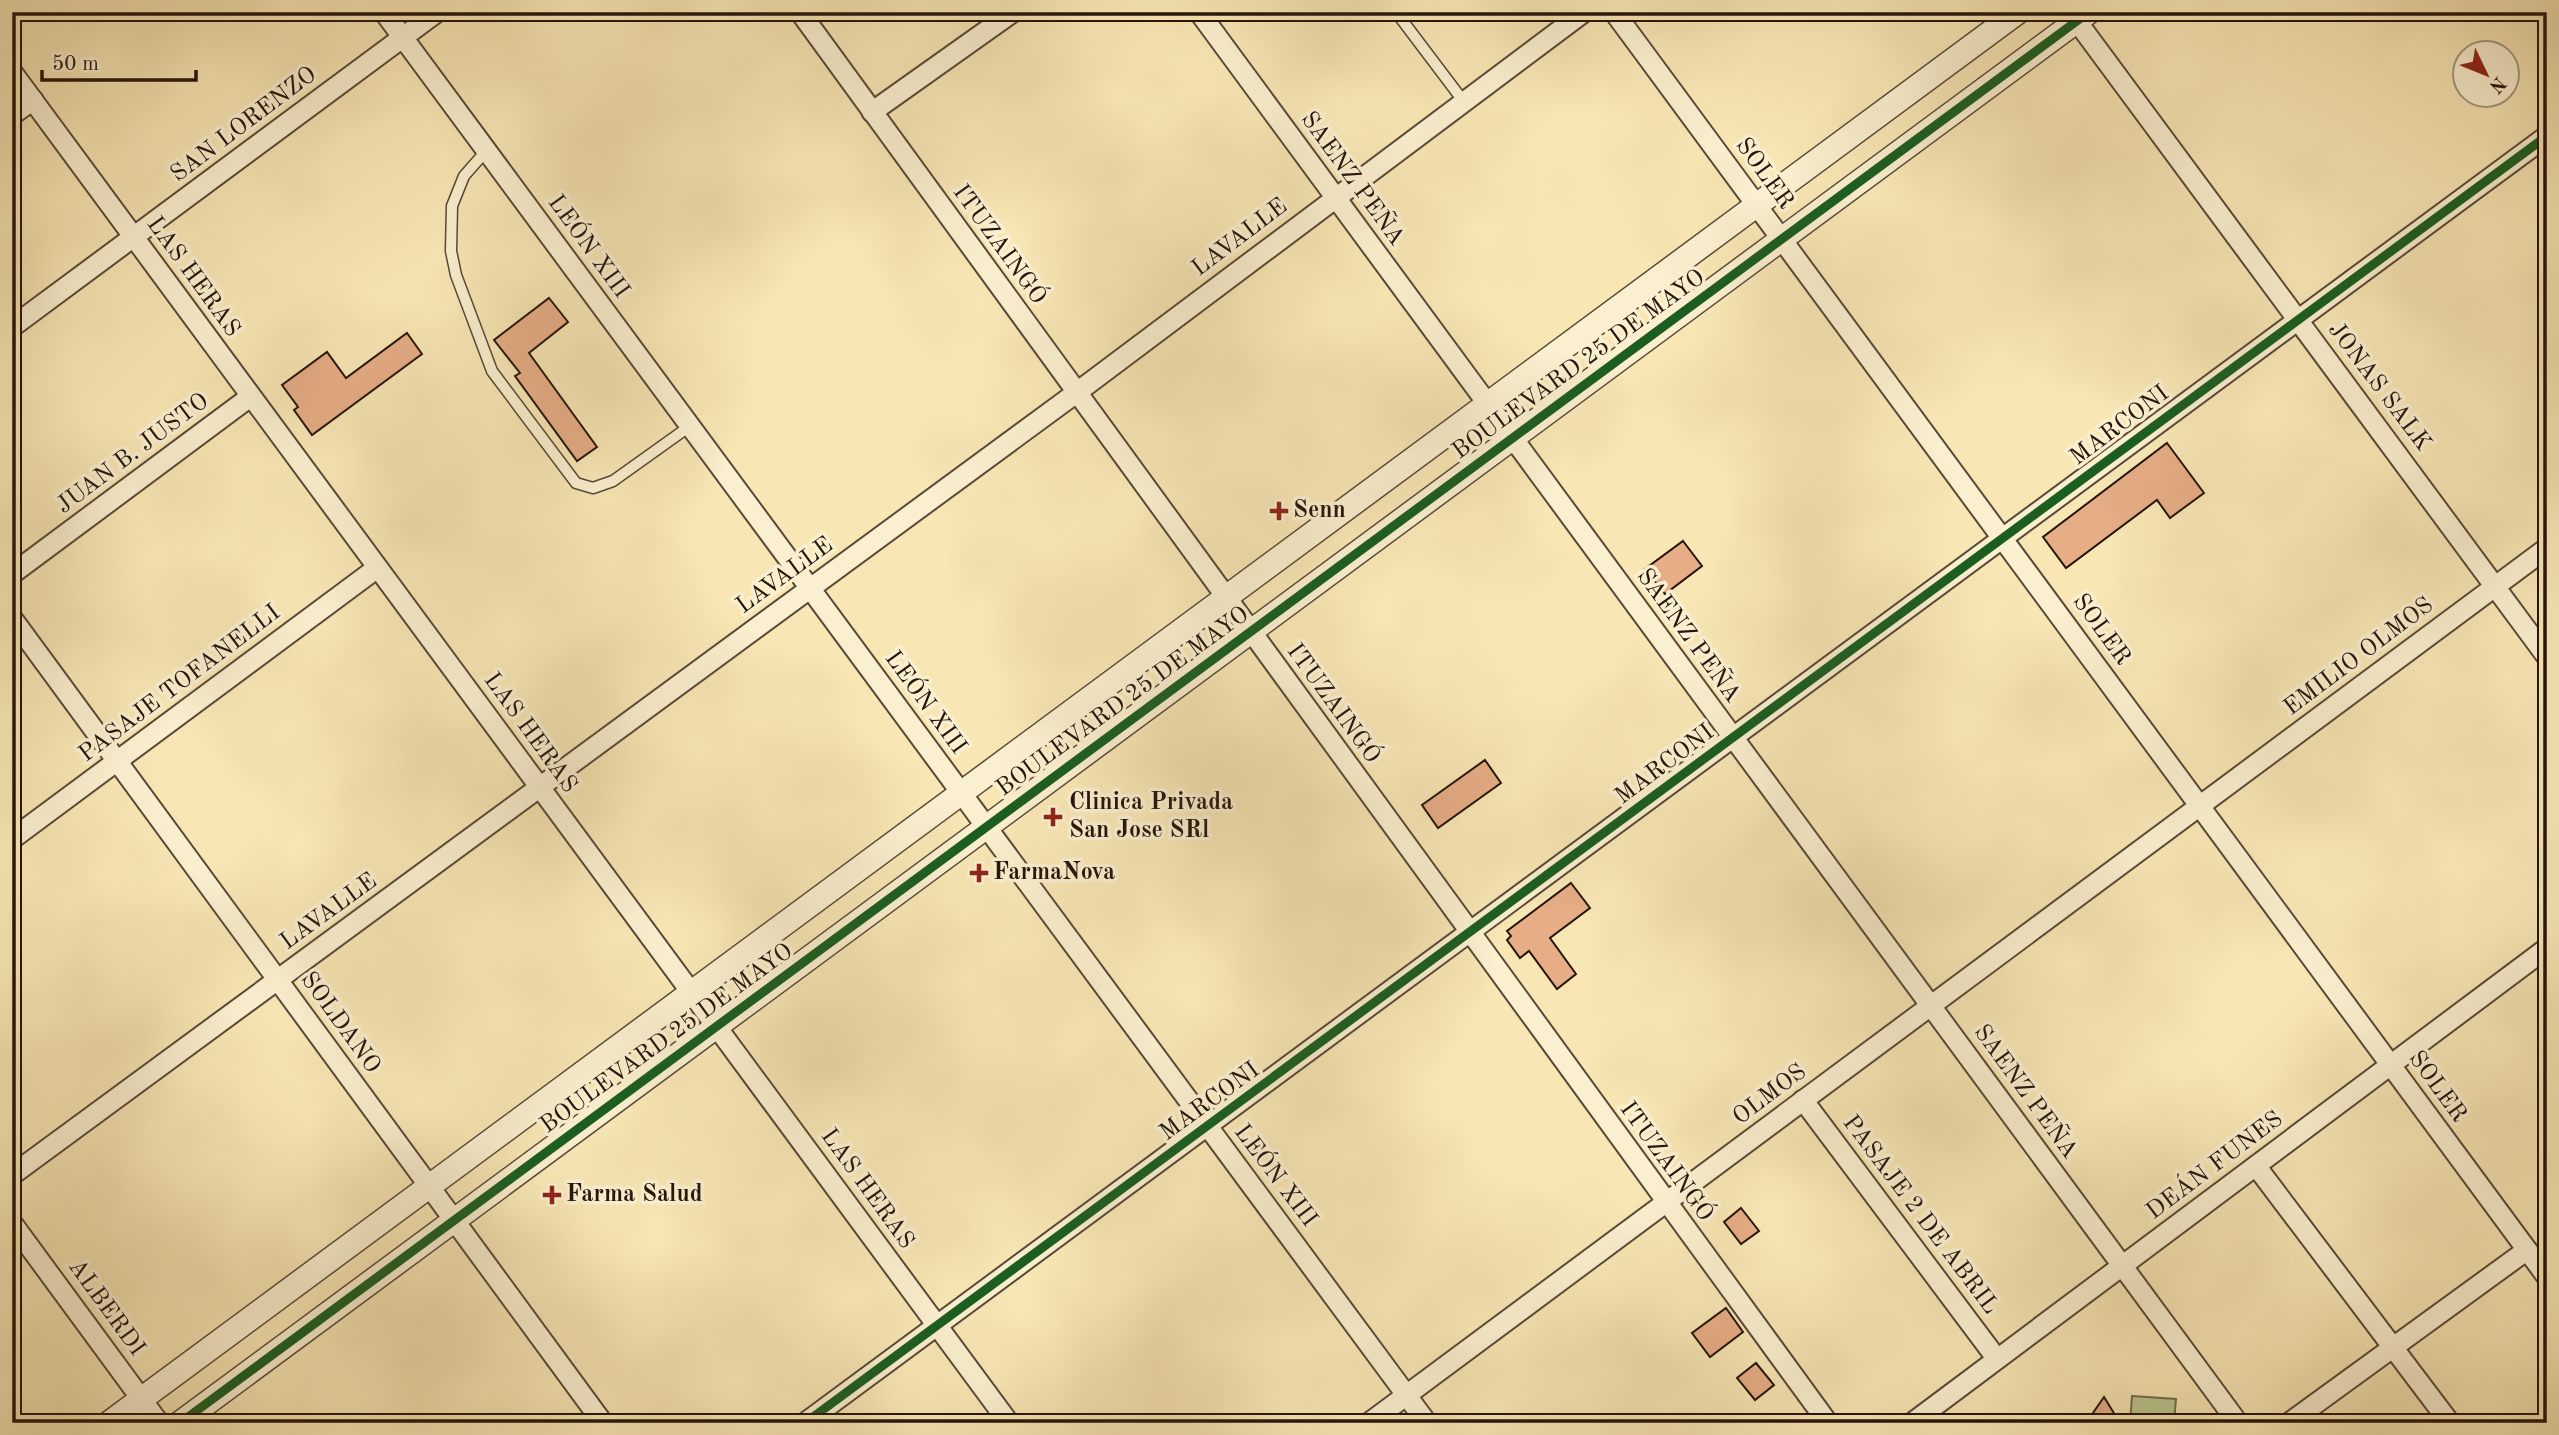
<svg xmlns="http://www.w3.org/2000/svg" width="2559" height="1435" font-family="'Old Standard TT',serif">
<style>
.garden{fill:#bbc68f;stroke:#706e4d;stroke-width:2}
.building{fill:#e6ad86;stroke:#24150b;stroke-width:2}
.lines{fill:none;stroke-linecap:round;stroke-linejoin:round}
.service-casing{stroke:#594936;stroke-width:13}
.minor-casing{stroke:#594936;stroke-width:23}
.tertiary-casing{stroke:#594936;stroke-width:26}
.service{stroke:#faefcf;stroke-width:10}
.minor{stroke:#faefcf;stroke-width:19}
.tertiary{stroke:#faefcf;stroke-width:23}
.cycleway-casing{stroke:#faefcf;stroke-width:13}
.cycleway{stroke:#1b5e20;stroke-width:9}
.poi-dot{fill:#8f2418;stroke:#faefcf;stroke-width:2.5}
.labels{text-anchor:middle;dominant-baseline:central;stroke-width:7;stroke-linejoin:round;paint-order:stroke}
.street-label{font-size:24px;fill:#24150b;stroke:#faefcf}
.poi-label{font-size:24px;font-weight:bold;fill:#24150b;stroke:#faefcf;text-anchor:start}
</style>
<rect width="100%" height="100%" fill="#f8e6b5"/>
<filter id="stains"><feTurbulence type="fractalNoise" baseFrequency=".00286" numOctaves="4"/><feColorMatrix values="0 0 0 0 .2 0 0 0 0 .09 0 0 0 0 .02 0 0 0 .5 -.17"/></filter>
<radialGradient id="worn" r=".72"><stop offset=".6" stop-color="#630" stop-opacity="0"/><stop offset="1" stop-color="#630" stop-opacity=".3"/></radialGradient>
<polygon class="garden" points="2132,1396 2176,1399 2174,1423 2130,1423"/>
<g class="building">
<polygon points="549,298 568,322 529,353 597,447 577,461 515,376 520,373 494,340"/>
<polygon points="407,333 422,354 312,435 294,410 298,407 282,385 327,352 346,378"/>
<polygon points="2167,443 2204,493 2170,518 2157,500 2066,568 2043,537"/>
<polygon points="1683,541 1702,566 1665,594 1645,569"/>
<polygon points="1485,760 1501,783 1438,828 1422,805"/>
<polygon points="1571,883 1590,908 1550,938 1576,974 1557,989 1529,951 1520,958 1507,940 1511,936 1507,931"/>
<polygon points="1741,1208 1759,1231 1741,1244 1724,1222"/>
<polygon points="1726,1308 1743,1332 1710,1357 1692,1333"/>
<polygon points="1756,1363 1774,1385 1755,1400 1737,1378"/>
<polygon points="2104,1397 2120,1423 2086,1423"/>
</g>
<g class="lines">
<g class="service-casing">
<g id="service">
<polyline points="1396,12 1464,102"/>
<polyline points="486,151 464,176 452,206 451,251 456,275 492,371 576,483 593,488 613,481 690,426"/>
</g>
</g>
<g class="minor-casing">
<g id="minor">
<polyline points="384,12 1427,1423"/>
<polyline points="800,12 1828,1423"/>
<polyline points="1199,12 2238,1423"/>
<polyline points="1614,12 2547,1277"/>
<polyline points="2070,12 2547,657"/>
<polyline points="12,72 1009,1423"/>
<polyline points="872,112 1013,12"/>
<polyline points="12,115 33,100"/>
<polyline points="12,327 437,12"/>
<polyline points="12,574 250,397"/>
<polyline points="12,618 603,1423"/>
<polyline points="12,839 377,568"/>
<polyline points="1803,1100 1997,1359"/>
<polyline points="2256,1166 2450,1423"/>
<polyline points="12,1175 1076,393 1584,12"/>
<polyline points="12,1223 159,1423"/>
<polyline points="805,1423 2547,136"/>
<polyline points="1369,1423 2547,548"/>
<polyline points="1912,1423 2547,948"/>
<polyline points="2289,1423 2527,1250"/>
</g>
</g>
<g class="tertiary-casing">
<g id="tertiary">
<polyline points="109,1423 2018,12"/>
<polyline points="180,1423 2089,12"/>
</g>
</g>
<use href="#service" class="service"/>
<use href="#minor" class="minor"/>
<use href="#tertiary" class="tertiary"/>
<g class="cycleway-casing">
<g id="cycleway">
<polyline points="180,1423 2089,12"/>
<polyline points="805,1423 2547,136"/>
</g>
</g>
<use href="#cycleway" class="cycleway"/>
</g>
<g class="poi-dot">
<path d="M1275.5 500.5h7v7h7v7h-7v7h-7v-7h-7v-7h7z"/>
<path d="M1049.5 806.5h7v7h7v7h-7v7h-7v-7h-7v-7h7z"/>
<path d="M975.5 862.5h7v7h7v7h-7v7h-7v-7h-7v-7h7z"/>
<path d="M548.5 1184.5h7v7h7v7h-7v7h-7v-7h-7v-7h7z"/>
</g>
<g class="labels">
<g class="street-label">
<text transform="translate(244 125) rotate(-37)">SAN LORENZO</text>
<text transform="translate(1764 174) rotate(54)">SOLER</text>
<text transform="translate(1352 179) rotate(54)">SAENZ PEÑA</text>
<text transform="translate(1240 238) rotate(-37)">LAVALLE</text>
<text transform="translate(999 245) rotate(54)">ITUZAINGÓ</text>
<text transform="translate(588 247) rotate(54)">LEÓN XIII</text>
<text transform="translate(193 277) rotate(54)">LAS HERAS</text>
<text transform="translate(1579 365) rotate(-36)">BOULEVARD 25 DE MAYO</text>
<text transform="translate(2379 387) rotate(53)">JONAS SALK</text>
<text transform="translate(2120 426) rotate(-37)">MARCONI</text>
<text transform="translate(133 454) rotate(-37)">JUAN B. JUSTO</text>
<text transform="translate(785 576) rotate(-36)">LAVALLE</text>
<text transform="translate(2101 630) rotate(54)">SOLER</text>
<text transform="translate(1688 636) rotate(54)">SAENZ PEÑA</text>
<text transform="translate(2359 657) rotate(-37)">EMILIO OLMOS</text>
<text transform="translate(180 684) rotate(-37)">PASAJE TOFANELLI</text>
<text transform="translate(1123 702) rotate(-36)">BOULEVARD 25 DE MAYO</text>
<text transform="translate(925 703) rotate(54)">LEÓN XIII</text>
<text transform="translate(1333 704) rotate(54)">ITUZAINGÓ</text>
<text transform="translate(530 733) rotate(54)">LAS HERAS</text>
<text transform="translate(1665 765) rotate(-37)">MARCONI</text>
<text transform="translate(329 912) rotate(-36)">LAVALLE</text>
<text transform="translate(340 1023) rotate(54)">SOLDANO</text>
<text transform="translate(667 1039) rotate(-36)">BOULEVARD 25 DE MAYO</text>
<text transform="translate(2437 1087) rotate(54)">SOLER</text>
<text transform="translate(2025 1092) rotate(54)">SAENZ PEÑA</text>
<text transform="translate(1770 1095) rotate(-37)">OLMOS</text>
<text transform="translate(1210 1102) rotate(-36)">MARCONI</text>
<text transform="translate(1666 1162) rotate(54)">ITUZAINGÓ</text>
<text transform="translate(2215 1166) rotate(-37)">DEÁN FUNES</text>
<text transform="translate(1275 1176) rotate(53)">LEÓN XIII</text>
<text transform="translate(867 1189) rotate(54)">LAS HERAS</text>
<text transform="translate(1920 1215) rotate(53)">PASAJE 2 DE ABRIL</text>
<text transform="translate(106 1308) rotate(54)">ALBERDI</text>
</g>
<g class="poi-label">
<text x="1293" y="511">Senn</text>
<text x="1069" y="803">Clinica Privada<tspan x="1069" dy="28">San Jose SRl</tspan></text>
<text x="993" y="873">FarmaNova</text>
<text x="566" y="1195">Farma Salud</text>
</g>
</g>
<rect width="2559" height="1435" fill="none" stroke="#f8e6b5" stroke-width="42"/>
<rect x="14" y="14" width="2531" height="1407" fill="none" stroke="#24150b" stroke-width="3.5"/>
<rect x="21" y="21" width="2517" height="1393" fill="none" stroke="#24150b" stroke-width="2"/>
<g transform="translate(2486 74) rotate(133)"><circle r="33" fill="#faefcf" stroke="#a49881" stroke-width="2"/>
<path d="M0-5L12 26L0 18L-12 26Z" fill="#8f2418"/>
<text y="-10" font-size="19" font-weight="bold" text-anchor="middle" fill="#24150b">N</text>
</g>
<path d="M42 70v10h154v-10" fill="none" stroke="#24150b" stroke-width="3.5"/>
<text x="52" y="70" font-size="21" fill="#24150b" stroke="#faefcf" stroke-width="5" paint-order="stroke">50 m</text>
<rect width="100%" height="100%" filter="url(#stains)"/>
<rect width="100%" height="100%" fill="url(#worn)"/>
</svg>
